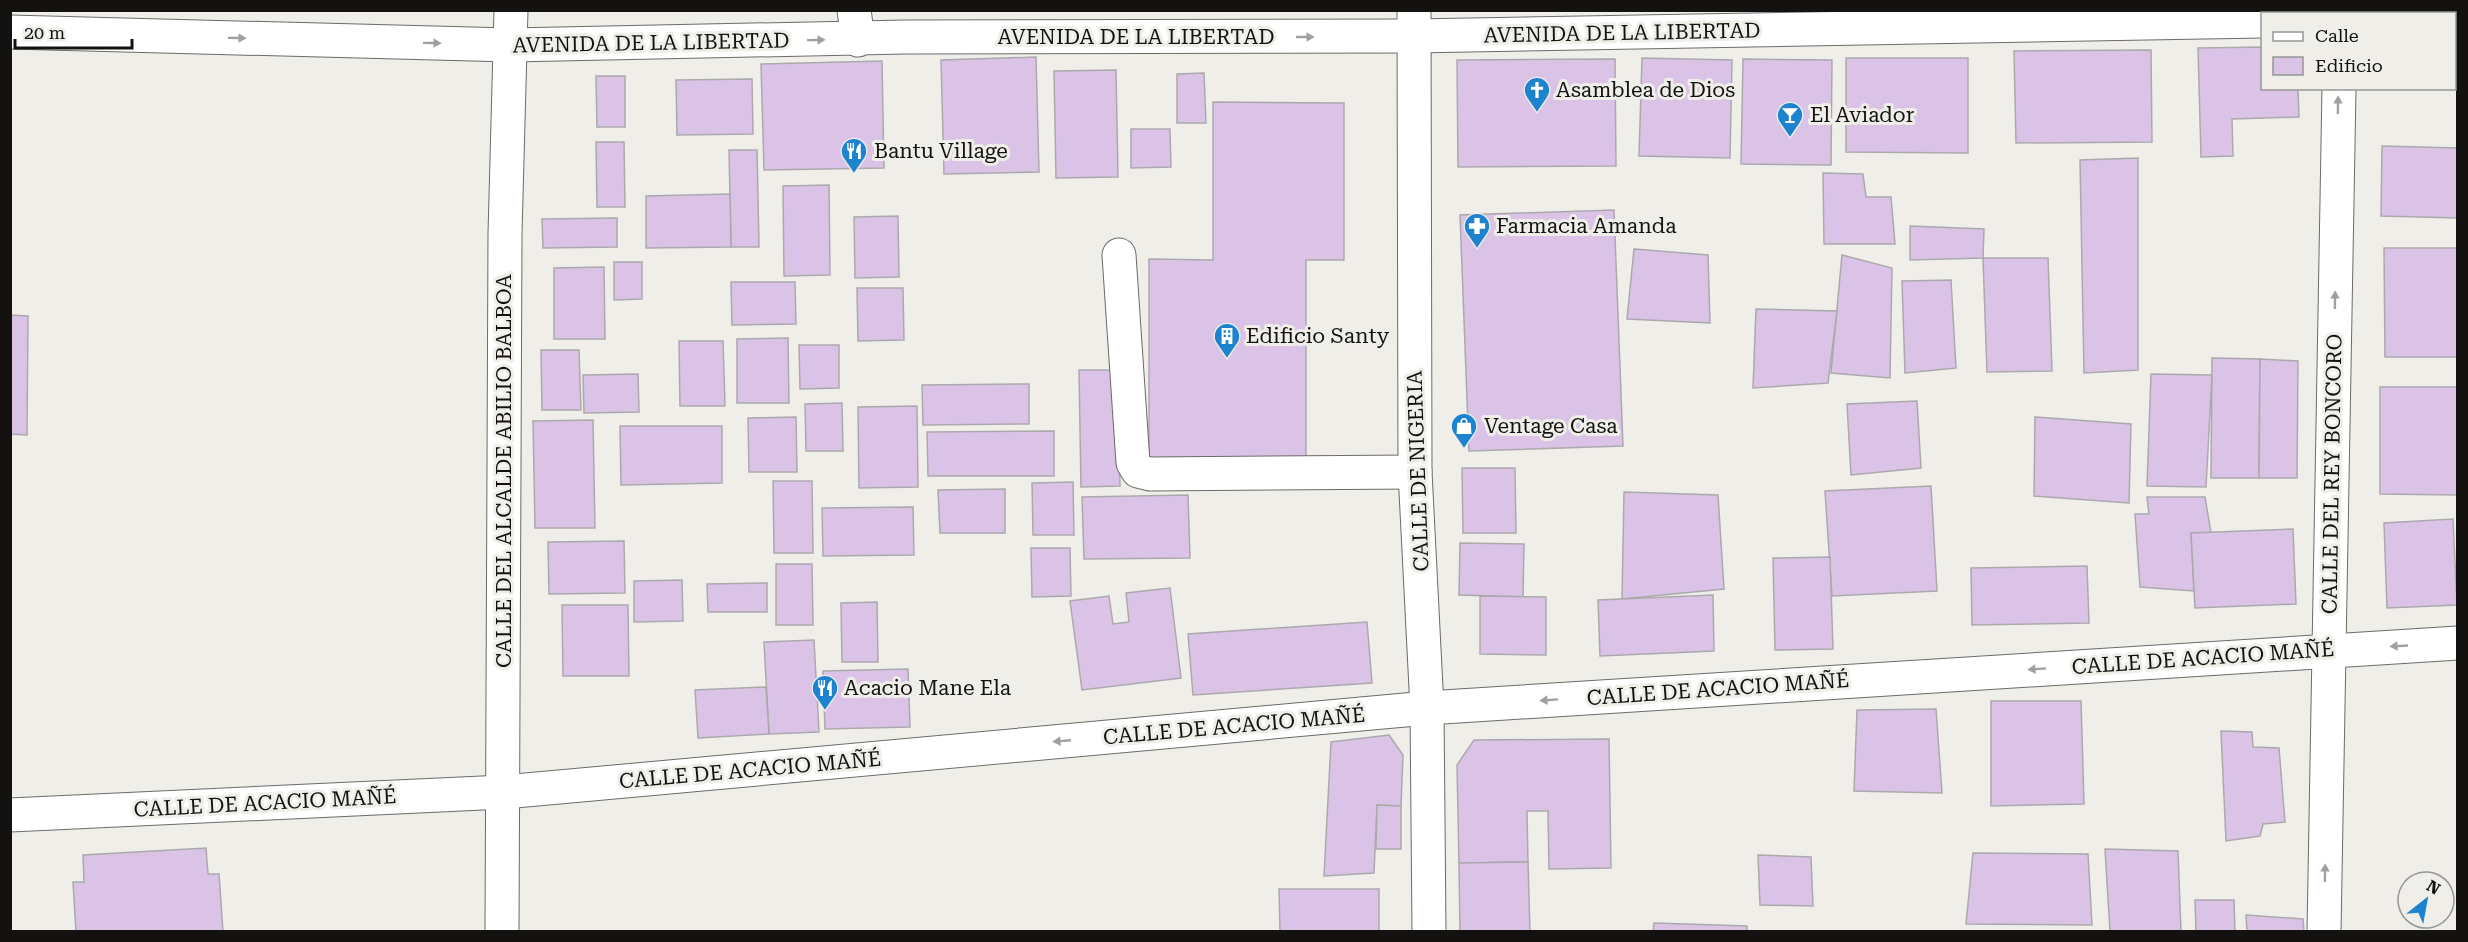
<svg xmlns="http://www.w3.org/2000/svg" width="2468" height="942" font-family="'Roboto Serif',serif">
<style>
.building{fill:#dac3e6;stroke:#aca9ad;stroke-width:1.5}
.lines{fill:none;stroke-linecap:round;stroke-linejoin:round}
.minor-casing{stroke:#6c6b67;stroke-width:35}
.minor{stroke:#fff;stroke-width:33}
.oneway{fill:#a1a0a0}
.labels{text-anchor:middle;dominant-baseline:central;stroke-width:6;stroke-linejoin:round;paint-order:stroke}
.street-label{font-size:21px;fill:#131211;stroke:#efeee9}
.poi-label{font-size:21px;fill:#131211;stroke:#efeee9;text-anchor:start}
</style>
<rect width="100%" height="100%" fill="#efeee9"/>
<g class="building">
<polygon points="2262,47 2262,88 2298,88 2299,117 2232,119 2233,156 2201,157 2198,48"/>
<polygon points="2151,50 2152,142 2016,143 2014,51"/>
<polygon points="1036,57 1039,172 944,174 941,60"/>
<polygon points="1642,58 1732,60 1730,158 1639,156"/>
<polygon points="1846,58 1968,58 1968,153 1846,152"/>
<polygon points="1615,59 1616,166 1458,167 1457,60"/>
<polygon points="1743,59 1832,60 1831,165 1741,164"/>
<polygon points="882,61 884,168 764,170 761,64"/>
<polygon points="1116,70 1118,177 1056,178 1054,71"/>
<polygon points="1204,73 1206,123 1177,123 1177,74"/>
<polygon points="596,76 625,76 625,127 597,127"/>
<polygon points="752,79 753,134 677,135 676,80"/>
<polygon points="1213,102 1344,103 1344,260 1306,260 1306,458 1149,458 1149,259 1213,260"/>
<polygon points="1131,129 1170,129 1171,167 1131,168"/>
<polygon points="596,142 624,142 625,207 597,207"/>
<polygon points="2382,146 2458,148 2458,218 2381,216"/>
<polygon points="729,150 757,150 759,247 731,247"/>
<polygon points="2138,158 2138,370 2084,373 2080,160"/>
<polygon points="1823,173 1863,174 1866,197 1891,197 1895,244 1824,244"/>
<polygon points="829,185 830,275 784,276 783,186"/>
<polygon points="730,194 731,247 646,248 646,196"/>
<polygon points="1614,210 1623,446 1469,451 1460,215"/>
<polygon points="898,216 899,277 855,278 854,217"/>
<polygon points="617,218 617,247 543,248 542,219"/>
<polygon points="1910,226 1984,229 1983,258 1910,260"/>
<polygon points="2384,248 2458,248 2458,357 2385,357"/>
<polygon points="1634,249 1708,255 1710,323 1627,319"/>
<polygon points="1842,255 1892,268 1890,378 1831,373"/>
<polygon points="1983,258 2048,258 2052,371 1987,372"/>
<polygon points="614,262 642,262 642,299 614,300"/>
<polygon points="604,267 605,339 554,339 554,268"/>
<polygon points="1951,280 1956,368 1905,373 1902,281"/>
<polygon points="731,282 795,282 796,324 732,325"/>
<polygon points="857,288 903,288 904,340 858,341"/>
<polygon points="1756,309 1837,311 1828,383 1753,388"/>
<polygon points="10,315 28,316 27,435 10,434"/>
<polygon points="788,338 789,403 737,403 737,339"/>
<polygon points="679,341 723,341 725,406 680,406"/>
<polygon points="799,345 839,345 839,388 800,389"/>
<polygon points="541,350 579,350 581,410 542,410"/>
<polygon points="2212,358 2260,359 2259,478 2211,478"/>
<polygon points="2260,359 2298,361 2297,478 2259,478"/>
<polygon points="1079,370 1118,370 1120,486 1081,487"/>
<polygon points="638,374 639,412 584,413 583,375"/>
<polygon points="2151,374 2212,375 2206,487 2147,486"/>
<polygon points="1029,384 1029,424 923,425 922,385"/>
<polygon points="2380,387 2458,387 2458,495 2380,494"/>
<polygon points="1917,401 1921,468 1851,475 1847,404"/>
<polygon points="842,403 843,451 806,451 805,404"/>
<polygon points="917,406 918,487 859,488 858,407"/>
<polygon points="796,417 797,472 749,472 748,418"/>
<polygon points="2035,417 2131,424 2129,503 2034,496"/>
<polygon points="593,420 595,528 535,528 533,421"/>
<polygon points="620,426 722,426 722,483 621,485"/>
<polygon points="1054,431 1054,476 928,476 927,432"/>
<polygon points="1462,468 1515,468 1516,533 1463,533"/>
<polygon points="773,481 812,481 813,553 774,553"/>
<polygon points="1073,482 1074,535 1033,535 1032,483"/>
<polygon points="1931,486 1937,591 1832,596 1825,491"/>
<polygon points="1005,489 1005,533 940,533 938,490"/>
<polygon points="1624,492 1718,495 1724,589 1622,599"/>
<polygon points="1188,495 1190,558 1084,559 1082,497"/>
<polygon points="2147,497 2205,497 2211,533 2191,533 2194,591 2140,587 2135,514 2149,514"/>
<polygon points="913,507 914,555 823,556 822,508"/>
<polygon points="2453,519 2457,605 2387,608 2384,523"/>
<polygon points="2293,529 2296,604 2195,608 2191,533"/>
<polygon points="624,541 625,593 549,594 548,542"/>
<polygon points="1460,543 1524,544 1523,597 1459,595"/>
<polygon points="1031,548 1070,548 1071,596 1032,597"/>
<polygon points="1830,557 1833,649 1775,650 1773,558"/>
<polygon points="776,564 812,564 813,625 776,625"/>
<polygon points="2087,566 2089,623 1972,625 1971,568"/>
<polygon points="682,580 683,621 634,622 634,581"/>
<polygon points="767,583 767,612 708,612 707,584"/>
<polygon points="1170,588 1181,678 1082,690 1070,601 1109,596 1113,624 1129,622 1126,593"/>
<polygon points="1713,595 1714,651 1600,656 1598,600"/>
<polygon points="1480,596 1546,597 1546,655 1480,654"/>
<polygon points="877,602 878,662 842,662 841,603"/>
<polygon points="562,605 628,605 629,676 563,676"/>
<polygon points="1367,622 1372,683 1193,695 1188,634"/>
<polygon points="814,640 819,732 769,734 764,642"/>
<polygon points="908,669 910,727 825,729 823,671"/>
<polygon points="766,687 769,734 698,738 695,690"/>
<polygon points="1991,701 2081,701 2084,804 1991,806"/>
<polygon points="1936,709 1942,793 1854,791 1857,710"/>
<polygon points="2221,731 2252,732 2253,747 2279,748 2285,822 2263,824 2260,836 2226,841"/>
<polygon points="1389,735 1403,755 1401,806 1377,805 1374,873 1324,876 1331,742"/>
<polygon points="1609,739 1611,868 1549,869 1548,811 1527,811 1528,862 1459,863 1457,765 1474,740"/>
<polygon points="1377,805 1401,806 1401,849 1376,849"/>
<polygon points="206,848 208,874 219,874 223,932 76,932 73,882 84,882 83,855"/>
<polygon points="2105,849 2178,851 2181,932 2110,932"/>
<polygon points="1973,853 2088,854 2092,925 1966,924"/>
<polygon points="1758,855 1811,857 1813,906 1760,905"/>
<polygon points="1528,862 1530,932 1460,932 1459,863"/>
<polygon points="1279,889 1379,889 1379,932 1280,932"/>
<polygon points="2195,900 2234,900 2235,932 2196,932"/>
<polygon points="2246,915 2303,919 2304,932 2247,932"/>
<polygon points="1654,923 1747,926 1747,932 1653,932"/>
</g>
<g class="lines">
<g class="minor-casing">
<g id="minor">
<polyline points="854,10 858,40"/>
<polyline points="1414,10 1415,472 1427,708 1429,932"/>
<polyline points="2340,14 2340,10"/>
<polyline points="2454,21 2458,21"/>
<polyline points="10,32 511,45 905,37 1413,36 2262,21"/>
<polyline points="1119,255 1133,463 1138,471 1150,474 1415,472"/>
<polyline points="10,815 504,792 1427,708 2458,643"/>
<polyline points="502,932 505,234 511,10"/>
<polyline points="2324,932 2339,88"/>
</g>
</g>
<use href="#minor" class="minor"/>
</g>
<defs><path id="oneway-solid" d="M-6-.8H1V-3.2L6.5 0L1 3.2V.8H-6Z" transform="scale(1.5)"/></defs>
<g class="oneway">
<use href="#oneway-solid" transform="translate(1305 37)"/>
<use href="#oneway-solid" transform="translate(237 38) rotate(1)"/>
<use href="#oneway-solid" transform="translate(816 40) rotate(-1)"/>
<use href="#oneway-solid" transform="translate(432 43) rotate(1)"/>
<use href="#oneway-solid" transform="translate(2338 105) rotate(-89)"/>
<use href="#oneway-solid" transform="translate(2335 300) rotate(-89)"/>
<use href="#oneway-solid" transform="translate(2399 646) rotate(177)"/>
<use href="#oneway-solid" transform="translate(2037 669) rotate(176)"/>
<use href="#oneway-solid" transform="translate(1549 700) rotate(176)"/>
<use href="#oneway-solid" transform="translate(1062 741) rotate(175)"/>
<use href="#oneway-solid" transform="translate(2325 873) rotate(-89)"/>
</g>
<defs>
<g id="church-pin" transform="scale(1.35)"><path d="M0 17L-7.5 6A9.5 9.5 0 1 1 7.5 6Z" fill="#1d83ce" stroke="#efeee9"/><path d="M-1.2-6h2.4v3.5h3.3v2.4h-3.3V6h-2.4V-.1h-3.3v-2.4h3.3Z" fill="#fff"/></g>
<g id="bar-pin" transform="scale(1.35)"><path d="M0 17L-7.5 6A9.5 9.5 0 1 1 7.5 6Z" fill="#1d83ce" stroke="#efeee9"/><path d="M-6-5H6L.8 .8V4.5H3.5V6h-7V4.5H-.8V.8Z" fill="#fff"/></g>
<g id="restaurant-pin" transform="scale(1.35)"><path d="M0 17L-7.5 6A9.5 9.5 0 1 1 7.5 6Z" fill="#1d83ce" stroke="#efeee9"/><path d="M-5-6h1v4h1v-4h1v4h1v-4h1v5L-1.5 .5V6h-2V.5L-5-1ZM5-6V6H3V1.5H1.5Q1.5-4 5-6Z" fill="#fff"/></g>
<g id="pharmacy-pin" transform="scale(1.35)"><path d="M0 17L-7.5 6A9.5 9.5 0 1 1 7.5 6Z" fill="#1d83ce" stroke="#efeee9"/><path d="M-2-6h4v4h4v4h-4v4h-4v-4h-4v-4h4Z" fill="#fff"/></g>
<g id="building-pin" transform="scale(1.35)"><path d="M0 17L-7.5 6A9.5 9.5 0 1 1 7.5 6Z" fill="#1d83ce" stroke="#efeee9"/><path d="M-4-6H4V6H1V3H-1V6H-4ZM-2.5-4.3h1.7v1.8h-1.7ZM.8-4.3h1.7v1.8H.8ZM-2.5-1h1.7V.8h-1.7ZM.8-1h1.7V.8H.8Z" fill="#fff"/></g>
<g id="shop-pin" transform="scale(1.35)"><path d="M0 17L-7.5 6A9.5 9.5 0 1 1 7.5 6Z" fill="#1d83ce" stroke="#efeee9"/><path d="M-5-2.5h2.3a2.7 3.5 0 0 1 5.4 0H5L5.5 6h-11ZM-1.5-2.5h3a1.5 2.3 0 0 0-3 0Z" fill="#fff"/></g>
</defs>
<g fill-rule="evenodd">
<use href="#church-pin" x="1537" y="90"/>
<use href="#bar-pin" x="1790" y="115"/>
<use href="#restaurant-pin" x="854" y="151"/>
<use href="#pharmacy-pin" x="1477" y="226"/>
<use href="#building-pin" x="1227" y="336"/>
<use href="#shop-pin" x="1464" y="426"/>
<use href="#restaurant-pin" x="825" y="688"/>
</g>
<g class="labels">
<g class="street-label">
<text transform="translate(1622 33) rotate(-1)">AVENIDA DE LA LIBERTAD</text>
<text x="1136" y="37">AVENIDA DE LA LIBERTAD</text>
<text transform="translate(651 43) rotate(-1)">AVENIDA DE LA LIBERTAD</text>
<text transform="translate(504 471) rotate(-90)">CALLE DEL ALCALDE ABILIO BALBOA</text>
<text transform="translate(1418 471) rotate(-92)">CALLE DE NIGERIA</text>
<text transform="translate(2332 474) rotate(-89)">CALLE DEL REY BONCORO</text>
<text transform="translate(2203 658) rotate(-4)">CALLE DE ACACIO MAÑÉ</text>
<text transform="translate(1718 689) rotate(-4)">CALLE DE ACACIO MAÑÉ</text>
<text transform="translate(1234 726) rotate(-5)">CALLE DE ACACIO MAÑÉ</text>
<text transform="translate(750 770) rotate(-5)">CALLE DE ACACIO MAÑÉ</text>
<text transform="translate(265 803) rotate(-3)">CALLE DE ACACIO MAÑÉ</text>
</g>
<g class="poi-label">
<text x="1556" y="90">Asamblea de Dios</text>
<text x="1810" y="115">El Aviador</text>
<text x="874" y="151">Bantu Village</text>
<text x="1496" y="226">Farmacia Amanda</text>
<text x="1246" y="336">Edificio Santy</text>
<text x="1484" y="426">Ventage Casa</text>
<text x="844" y="688">Acacio Mane Ela</text>
</g>
</g>
<rect width="2468" height="942" fill="none" stroke="#131211" stroke-width="24"/>
<rect x="2261" y="12" width="195" height="78" fill="#efeee9" stroke="#979693" stroke-width="1.5"/>
<rect x="2273" y="32" width="30" height="9" fill="#ffffff" stroke="#979693" stroke-width="1.5"/>
<text x="2315" y="42" font-size="18" fill="#131211">Calle</text>
<rect x="2273" y="57" width="30" height="18" fill="#dac3e6" stroke="#979693" stroke-width="1.5"/>
<text x="2315" y="72" font-size="18" fill="#131211">Edificio</text>
<g transform="translate(2426 900) rotate(31)"><circle r="28" fill="#efeee9" stroke="#979693" stroke-width="1.5"/>
<path d="M0-4.5L10 22L0 15L-10 22Z" fill="#1d83ce"/>
<text y="-9" font-size="16" font-weight="bold" text-anchor="middle" fill="#131211">N</text>
</g>
<path d="M15 39v9h117v-9" fill="none" stroke="#131211" stroke-width="3"/>
<text x="24" y="39" font-size="18" fill="#131211" stroke="#efeee9" stroke-width="4.5" paint-order="stroke">20 m</text>
</svg>
